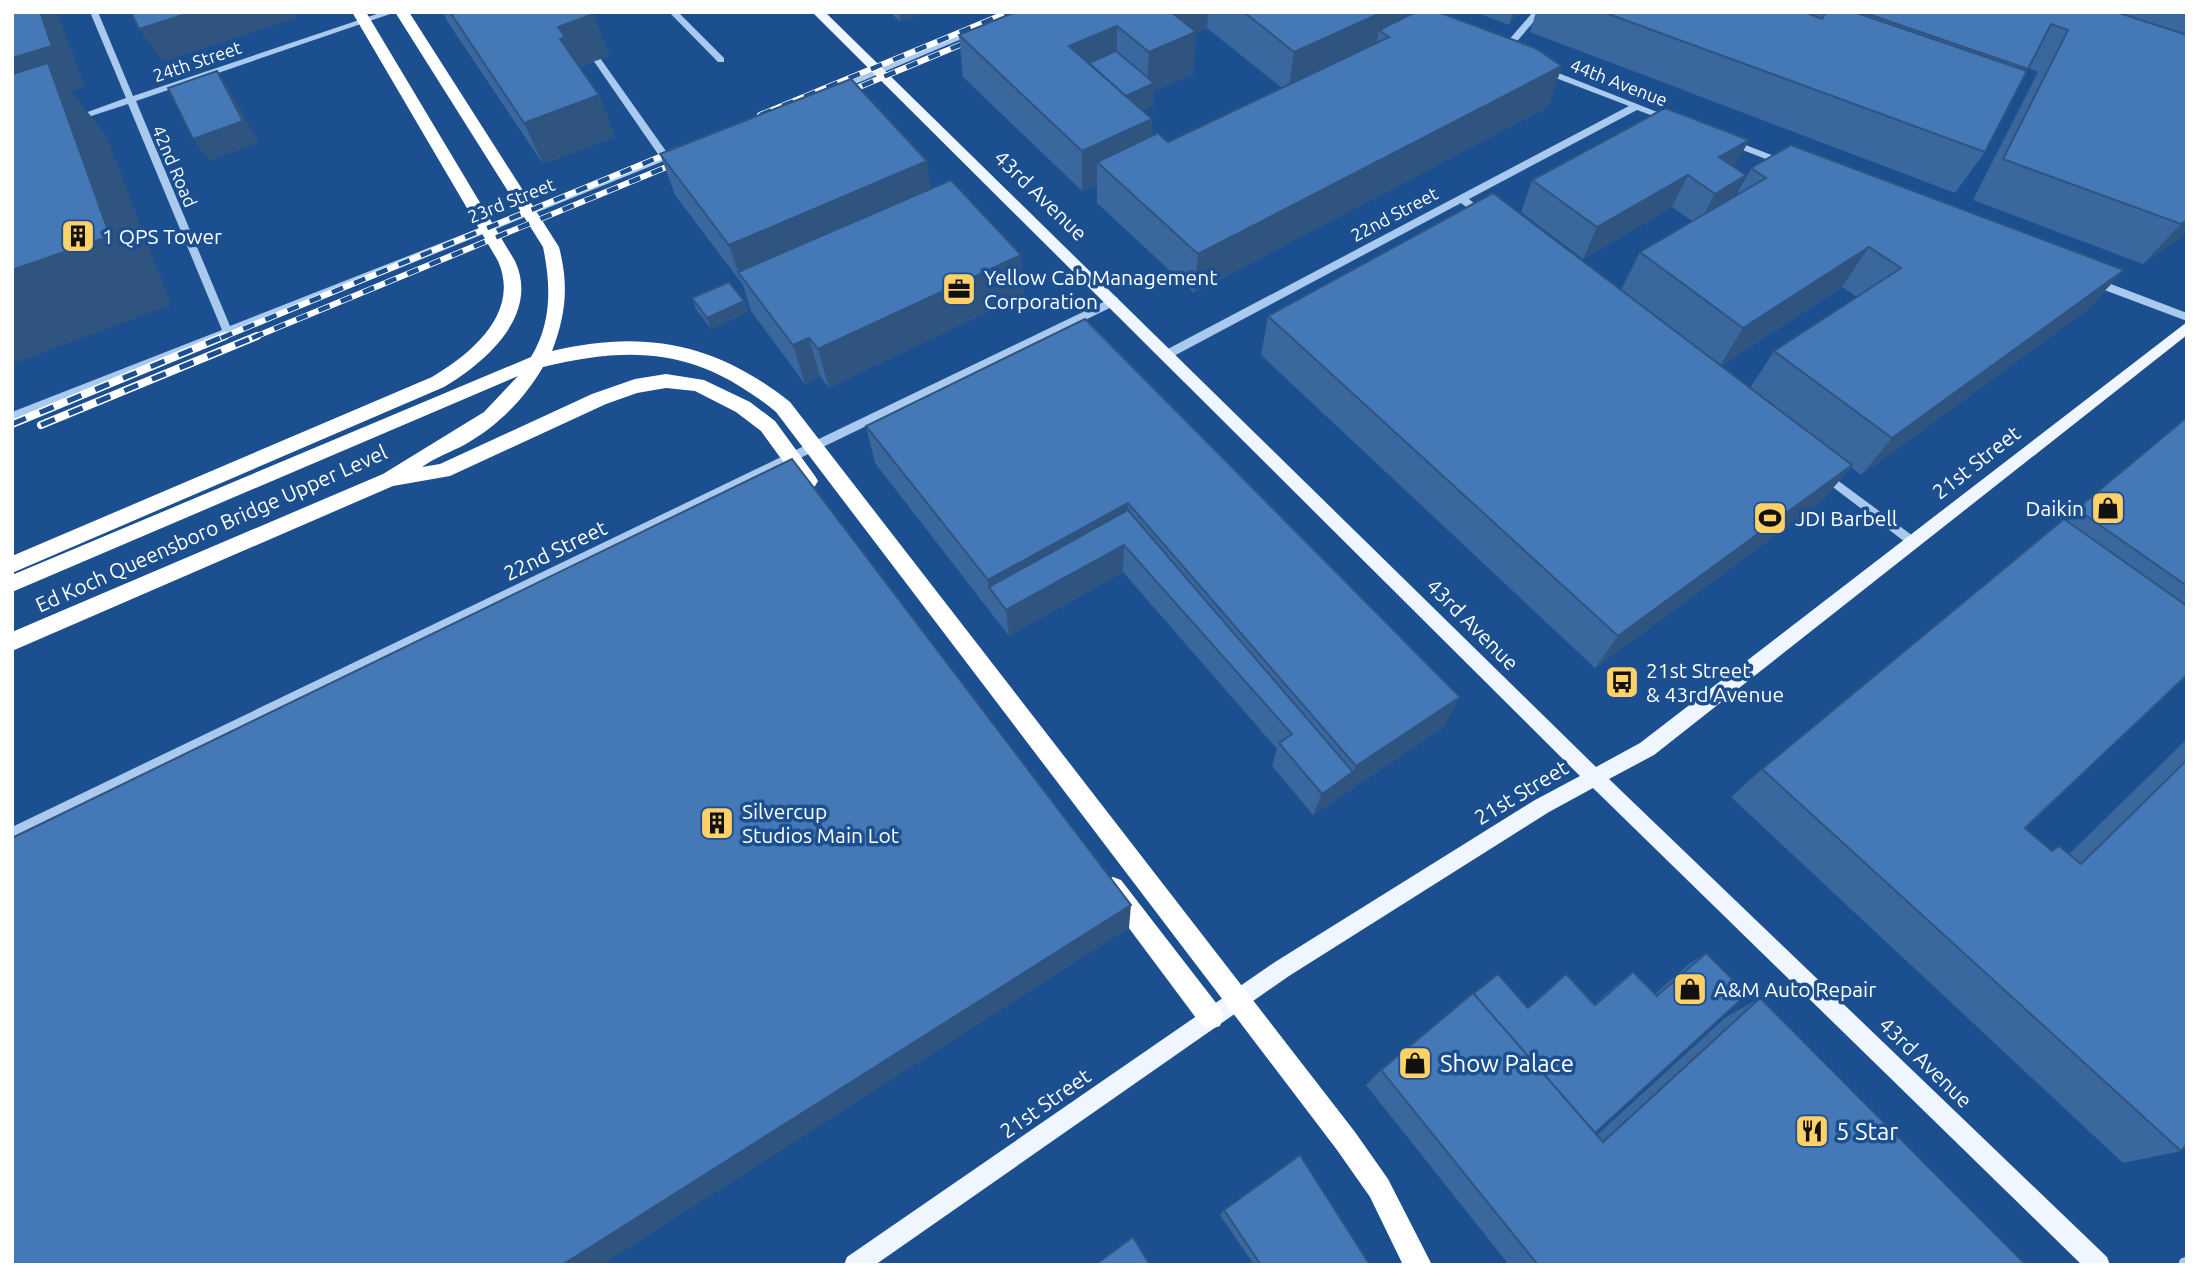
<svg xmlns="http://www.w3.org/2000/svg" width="2199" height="1277" font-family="Ubuntu,sans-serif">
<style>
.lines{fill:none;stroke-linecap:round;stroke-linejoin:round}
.minor{fill:#a9c9ee;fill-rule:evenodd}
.major{fill:#f0f6ff;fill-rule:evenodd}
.highway{fill:#fff;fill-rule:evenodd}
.rail-far1-casing{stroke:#fff;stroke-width:6}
.rail-casing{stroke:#fff;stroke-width:8}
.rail-far1{stroke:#1b4f8f;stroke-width:4.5;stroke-dasharray:12;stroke-linecap:butt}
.rail{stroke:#1b4f8f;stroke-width:5;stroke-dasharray:15;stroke-linecap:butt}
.wall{fill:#3a679d;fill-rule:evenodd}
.shaded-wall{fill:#305480}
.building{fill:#4478b7;stroke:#305480;stroke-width:2}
.labels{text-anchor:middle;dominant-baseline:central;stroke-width:7;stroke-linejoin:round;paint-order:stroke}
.far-street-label{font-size:18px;fill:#fff;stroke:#1b4f8f}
.street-label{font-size:21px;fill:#fff;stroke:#1b4f8f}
.poi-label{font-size:21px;fill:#fff;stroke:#1b4f8f;text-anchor:start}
.near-poi-label{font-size:24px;fill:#fff;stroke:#1b4f8f;text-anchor:start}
</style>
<rect width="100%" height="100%" fill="#1b4f8f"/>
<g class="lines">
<g class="minor">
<polygon points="90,12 98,12 133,96 383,12 396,12 136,101 230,326 660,157 593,60 594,58 600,58 668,154 676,151 681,154 232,336 12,421 12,412 222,330 128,104 76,121 71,118 126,98"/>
<polygon points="669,12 678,12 724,58 724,62 718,62"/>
<polygon points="1533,12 1542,12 1507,53 1501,53 1501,49"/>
<polygon points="971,30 978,32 841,90 838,91 834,88"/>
<polygon points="1543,67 1675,119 1670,122 1637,110 1469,199 1484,212 1484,216 1478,216 1461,203 1172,357 1164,357 1163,354 1164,351 1629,106 1540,72 1540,68"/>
<polygon points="1730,139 1787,161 1789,163 1784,166 1781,165 1727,144 1727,140"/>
<polygon points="2095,278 2187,313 2187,321 2091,285 2090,282"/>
<polygon points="1114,297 1118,298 1118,304 12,840 12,827"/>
<polygon points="1825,471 1917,539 1919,542 1917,545 1909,545 1821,478 1819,475 1821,472"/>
<polygon points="2187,1256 2187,1265 2178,1265 2180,1259"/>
</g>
<polygon class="major" points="812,12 825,12 1596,767 1640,743 2187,322 2187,335 1654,755 1609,779 2107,1257 2110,1265 2082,1265 1593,788 1549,812 1289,976 875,1265 844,1265 847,1257 1275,962 1535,800 1580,776"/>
<g class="highway">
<path d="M352,12H366L515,261C540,315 486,362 444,387L12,573V556L432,377C471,354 521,313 498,261Z"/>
<path d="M395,12H409L559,247C569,285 566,315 552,351C644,329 716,343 790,402L1355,1132L1388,1179L1432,1265H1403L1370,1197L1337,1150L776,412C700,350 637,344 543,367C525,398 498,426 466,444C451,452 436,457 422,467L440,464L592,394L635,379L666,374L704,380L750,402L775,421L815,476L818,481L815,486L808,489L801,486L761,431L736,412L695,391L666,388L637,393L606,404L450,476L393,486L12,651V632L383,474L484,412L518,376L12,592V575L531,357C552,323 551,285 543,247Z"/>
<polygon points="1113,877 1121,880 1220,1008 1223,1017 1220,1026 1211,1029 1202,1026 1105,896 1101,888 1105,880"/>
</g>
<g class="rail-far1-casing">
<g id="rail-far1">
<polyline points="840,95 979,37"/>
<polyline points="760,115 1009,12"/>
<polyline points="221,338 679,149"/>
<polyline points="252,338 681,161"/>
</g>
</g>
<g class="rail-casing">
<g id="rail">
<polyline points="12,424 225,336"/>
<polyline points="41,425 257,336"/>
</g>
</g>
<use href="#rail-far1" class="rail-far1"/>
<use href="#rail" class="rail"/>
</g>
<g class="wall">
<polygon points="443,12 593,14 609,56 579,67 599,95 615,137 543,164 447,21"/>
<polygon points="890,12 924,12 900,22"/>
<path d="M1015,12H1406L1404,18L1562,66L1548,107L1194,293L1097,203V185L1082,191L963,77L959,35ZM1207,28L1282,88L1168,142L1151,137L1152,119L1143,110L1153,106L1154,91L1193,74L1196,33Z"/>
<polygon points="1475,12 1521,12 1509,25"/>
<polygon points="1536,12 2187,12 2187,232 2143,264 1973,200 2038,72 2028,68 1985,152 1955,193 1530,32"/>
<path d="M1749,140L1734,167V197L1736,195L1751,168L2124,270L2087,310L1861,475L1851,467L1822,501L1595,668L1261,355L1268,316L1621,290L1640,252L1692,221L1672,207L1583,259L1521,212L1532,180ZM1842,287L1857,297L1774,351L1750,388L1721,366Z"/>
<polygon points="660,154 931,188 1024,294 829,388 820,376 805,384 751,311 743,285 675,195"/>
<polygon points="692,298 744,301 748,312 711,329 696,309"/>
<polygon points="1085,319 1444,727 1313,815 1272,766 1277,749 1123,572 1009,636 875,463 866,426"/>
<polygon points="2187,418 2187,675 2025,828 2051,850 2059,846 2069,854 2187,739 2187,1144 2181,1151 2123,1163 1731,797 1762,769"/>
<polygon points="1706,953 1595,1133 1597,1135 1726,1017 1760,998 2026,1265 1509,1265 1366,1085 1381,1070 1528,1008 1594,1004 1618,983 1633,972 1655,994 1689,964"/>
<polygon points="1224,1210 1370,1265 1254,1265 1220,1215"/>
</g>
<g class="shaded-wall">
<polygon points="12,12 57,12 85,87 71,91 106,135 171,305 12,364"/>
<polygon points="192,12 293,12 296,18 163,62 139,29"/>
<polygon points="899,12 924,12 900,22"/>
<polygon points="1163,12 1208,12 1207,28 1196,33 1193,74 1154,91 1153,106 1117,121 1118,99 1147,86 1149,52"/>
<polygon points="1383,12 1406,12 1399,42 1379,30 1374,54 1288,93 1294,52"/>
<polygon points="1513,12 1521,12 1509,25"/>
<polygon points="593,14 609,56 577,67 560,39 558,27"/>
<polygon points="1117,26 1117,67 1081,66 1069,46"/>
<polygon points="1562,66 1548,107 1194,293 1198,254"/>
<polygon points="217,71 232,94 259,143 209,161 193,139"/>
<polygon points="599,95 615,137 543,164 524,123"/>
<polygon points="1152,119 1150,160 1097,162 1097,185 1082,191 1082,151"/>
<polygon points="1749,140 1732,172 1719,157"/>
<polygon points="927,161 933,202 738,272 743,285 729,245"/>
<polygon points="1688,175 1672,207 1583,259 1597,227"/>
<polygon points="1746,175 1728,207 1698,225 1715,194"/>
<polygon points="2187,220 2187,232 2143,264 2181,224"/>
<polygon points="1869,247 1842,287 1719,367 1743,328"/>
<polygon points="1021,255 1024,294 829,388 818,349"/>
<polygon points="2124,270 2087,310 1861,475 1892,438"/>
<polygon points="744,301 748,312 711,329 707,318"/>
<polygon points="809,338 820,376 805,384 793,345"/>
<polygon points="1852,465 1822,501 1595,668 1618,636"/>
<polygon points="1128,503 1127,538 989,587 988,580"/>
<polygon points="1124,545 1123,572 1009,636 1006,610"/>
<polygon points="1460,697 1444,727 1313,815 1322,794 1353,772 1356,766"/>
<polygon points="1131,905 1129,928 602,1265 562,1265"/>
</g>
<g class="building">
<polygon points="12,12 40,12 52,46 12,58"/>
<polygon points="131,12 192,12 139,29"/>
<polygon points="450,12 592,12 593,14 558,27 565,37 560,39 599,95 524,123"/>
<polygon points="1015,12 1171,12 1196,32 1149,52 1117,26 1069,46 1152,119 1082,151 959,35"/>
<polygon points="1244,12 1383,12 1294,52"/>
<polygon points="1416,12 1438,12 1535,48 1562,66 1198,254 1097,162 1158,133 1168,142 1389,37 1379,30"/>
<polygon points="1603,12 1804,12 1822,19 1826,12 1854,12 2027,71 1985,152"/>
<polygon points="1862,12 2116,12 2187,35 2187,220 2181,224 2003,159 2068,30 2051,24 2028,69"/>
<polygon points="1116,51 1154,83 1126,96 1089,63"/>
<polygon points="48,63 110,236 12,270 12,74"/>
<polygon points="217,71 243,121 193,139 168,88"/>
<polygon points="851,79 927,161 729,245 660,154"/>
<polygon points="1665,108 1749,140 1719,157 1746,175 1715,194 1688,175 1597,227 1532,180"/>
<polygon points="1791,145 2124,270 1892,438 1774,351 1901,268 1869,247 1743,328 1640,252 1766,178 1751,168"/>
<polygon points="951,180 1021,255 818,349 809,338 793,345 738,272"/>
<polygon points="1493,193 1852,465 1618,636 1268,316"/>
<polygon points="729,282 744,301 707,318 692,298"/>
<polygon points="1085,319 1460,697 1356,766 1128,503 988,580 866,426"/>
<polygon points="2186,418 2187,419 2187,586 2077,509"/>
<polygon points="792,459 1131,905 562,1265 12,1265 12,838"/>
<polygon points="1128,510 1353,772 1322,794 1279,743 1292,734 1124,545 1006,610 989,587"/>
<polygon points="2064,519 2187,606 2187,675 2025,828 2052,851 2059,846 2081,864 2187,760 2187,1144 2181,1151 1762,769"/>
<polygon points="1706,953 1747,994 1595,1133 1473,994 1498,974 1528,1008 1566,974 1595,1005 1633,972 1657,996"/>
<polygon points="1473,993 1603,1142 1760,998 2026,1265 1538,1265 1381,1070"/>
<polygon points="1300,1155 1370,1265 1261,1265 1224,1210"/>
<polygon points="1133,1237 1150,1265 1095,1265"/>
</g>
<defs>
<g id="building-square" transform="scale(1.75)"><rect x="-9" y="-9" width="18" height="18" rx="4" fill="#ffd166" stroke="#1b4f8f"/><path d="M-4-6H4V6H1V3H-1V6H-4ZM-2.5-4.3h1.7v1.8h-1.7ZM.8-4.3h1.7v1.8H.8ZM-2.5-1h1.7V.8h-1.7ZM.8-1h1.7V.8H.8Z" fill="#111"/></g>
<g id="office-square" transform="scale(1.75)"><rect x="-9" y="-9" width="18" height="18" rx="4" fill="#ffd166" stroke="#1b4f8f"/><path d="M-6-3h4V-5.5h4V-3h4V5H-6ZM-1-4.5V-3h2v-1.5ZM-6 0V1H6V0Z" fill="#111"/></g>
<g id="shop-square" transform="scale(1.75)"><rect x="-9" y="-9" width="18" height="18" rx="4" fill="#ffd166" stroke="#1b4f8f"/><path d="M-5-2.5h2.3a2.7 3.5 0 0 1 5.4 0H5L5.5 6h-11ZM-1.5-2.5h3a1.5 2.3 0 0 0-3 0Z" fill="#111"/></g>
<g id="stadium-square" transform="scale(1.75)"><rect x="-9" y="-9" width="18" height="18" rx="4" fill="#ffd166" stroke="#1b4f8f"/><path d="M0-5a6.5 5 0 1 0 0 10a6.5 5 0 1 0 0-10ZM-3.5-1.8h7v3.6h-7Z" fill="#111"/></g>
<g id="bus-square" transform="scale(1.75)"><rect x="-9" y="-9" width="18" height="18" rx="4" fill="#ffd166" stroke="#1b4f8f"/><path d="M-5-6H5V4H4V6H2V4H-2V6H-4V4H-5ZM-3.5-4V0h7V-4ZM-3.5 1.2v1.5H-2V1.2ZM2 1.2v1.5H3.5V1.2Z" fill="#111"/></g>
<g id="restaurant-square" transform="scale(1.75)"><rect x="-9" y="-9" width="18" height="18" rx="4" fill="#ffd166" stroke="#1b4f8f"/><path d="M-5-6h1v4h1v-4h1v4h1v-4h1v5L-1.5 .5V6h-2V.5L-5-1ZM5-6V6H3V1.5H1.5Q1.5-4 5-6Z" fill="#111"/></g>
</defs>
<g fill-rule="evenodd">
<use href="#building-square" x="78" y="236"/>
<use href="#office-square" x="959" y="289"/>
<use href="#shop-square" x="2108" y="508"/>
<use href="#stadium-square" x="1770" y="518"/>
<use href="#bus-square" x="1622" y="682"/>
<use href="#building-square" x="717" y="823"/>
<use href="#shop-square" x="1690" y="989"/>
<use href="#shop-square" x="1415" y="1063"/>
<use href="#restaurant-square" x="1812" y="1131"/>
</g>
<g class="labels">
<g class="far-street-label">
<text transform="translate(197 61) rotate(-19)">24th Street</text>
<text transform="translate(1619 82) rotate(21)">44th Avenue</text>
<text transform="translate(175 166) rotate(67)">42nd Road</text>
<text transform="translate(511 200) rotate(-22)">23rd Street</text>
<text transform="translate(1394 214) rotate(-28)">22nd Street</text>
</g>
<g class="street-label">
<text transform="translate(1041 195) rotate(44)">43rd Avenue</text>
<text transform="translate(1976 462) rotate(-38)">21st Street</text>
<text transform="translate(211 528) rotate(-24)">Ed Koch Queensboro Bridge Upper Level</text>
<text transform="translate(555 550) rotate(-26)">22nd Street</text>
<text transform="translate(1473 624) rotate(45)">43rd Avenue</text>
<text transform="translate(1521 792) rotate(-31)">21st Street</text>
<text transform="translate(1926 1062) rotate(44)">43rd Avenue</text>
<text transform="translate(1045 1103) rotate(-35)">21st Street</text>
</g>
<g class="poi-label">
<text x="102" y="236">1 QPS Tower</text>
<text x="984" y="277">Yellow Cab Management<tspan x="984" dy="24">Corporation</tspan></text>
<text x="2084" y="508" text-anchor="end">Daikin</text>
<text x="1795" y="518">JDI Barbell</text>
<text x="1646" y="670">21st Street<tspan x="1646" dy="24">&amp; 43rd Avenue</tspan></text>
<text x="742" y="811">Silvercup<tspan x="742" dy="24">Studios Main Lot</tspan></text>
<text x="1714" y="989">A&amp;M Auto Repair</text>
</g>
<g class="near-poi-label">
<text x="1440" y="1063">Show Palace</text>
<text x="1836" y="1131">5 Star</text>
</g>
</g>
<rect width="2199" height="1277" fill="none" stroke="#ffffff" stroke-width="28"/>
</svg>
